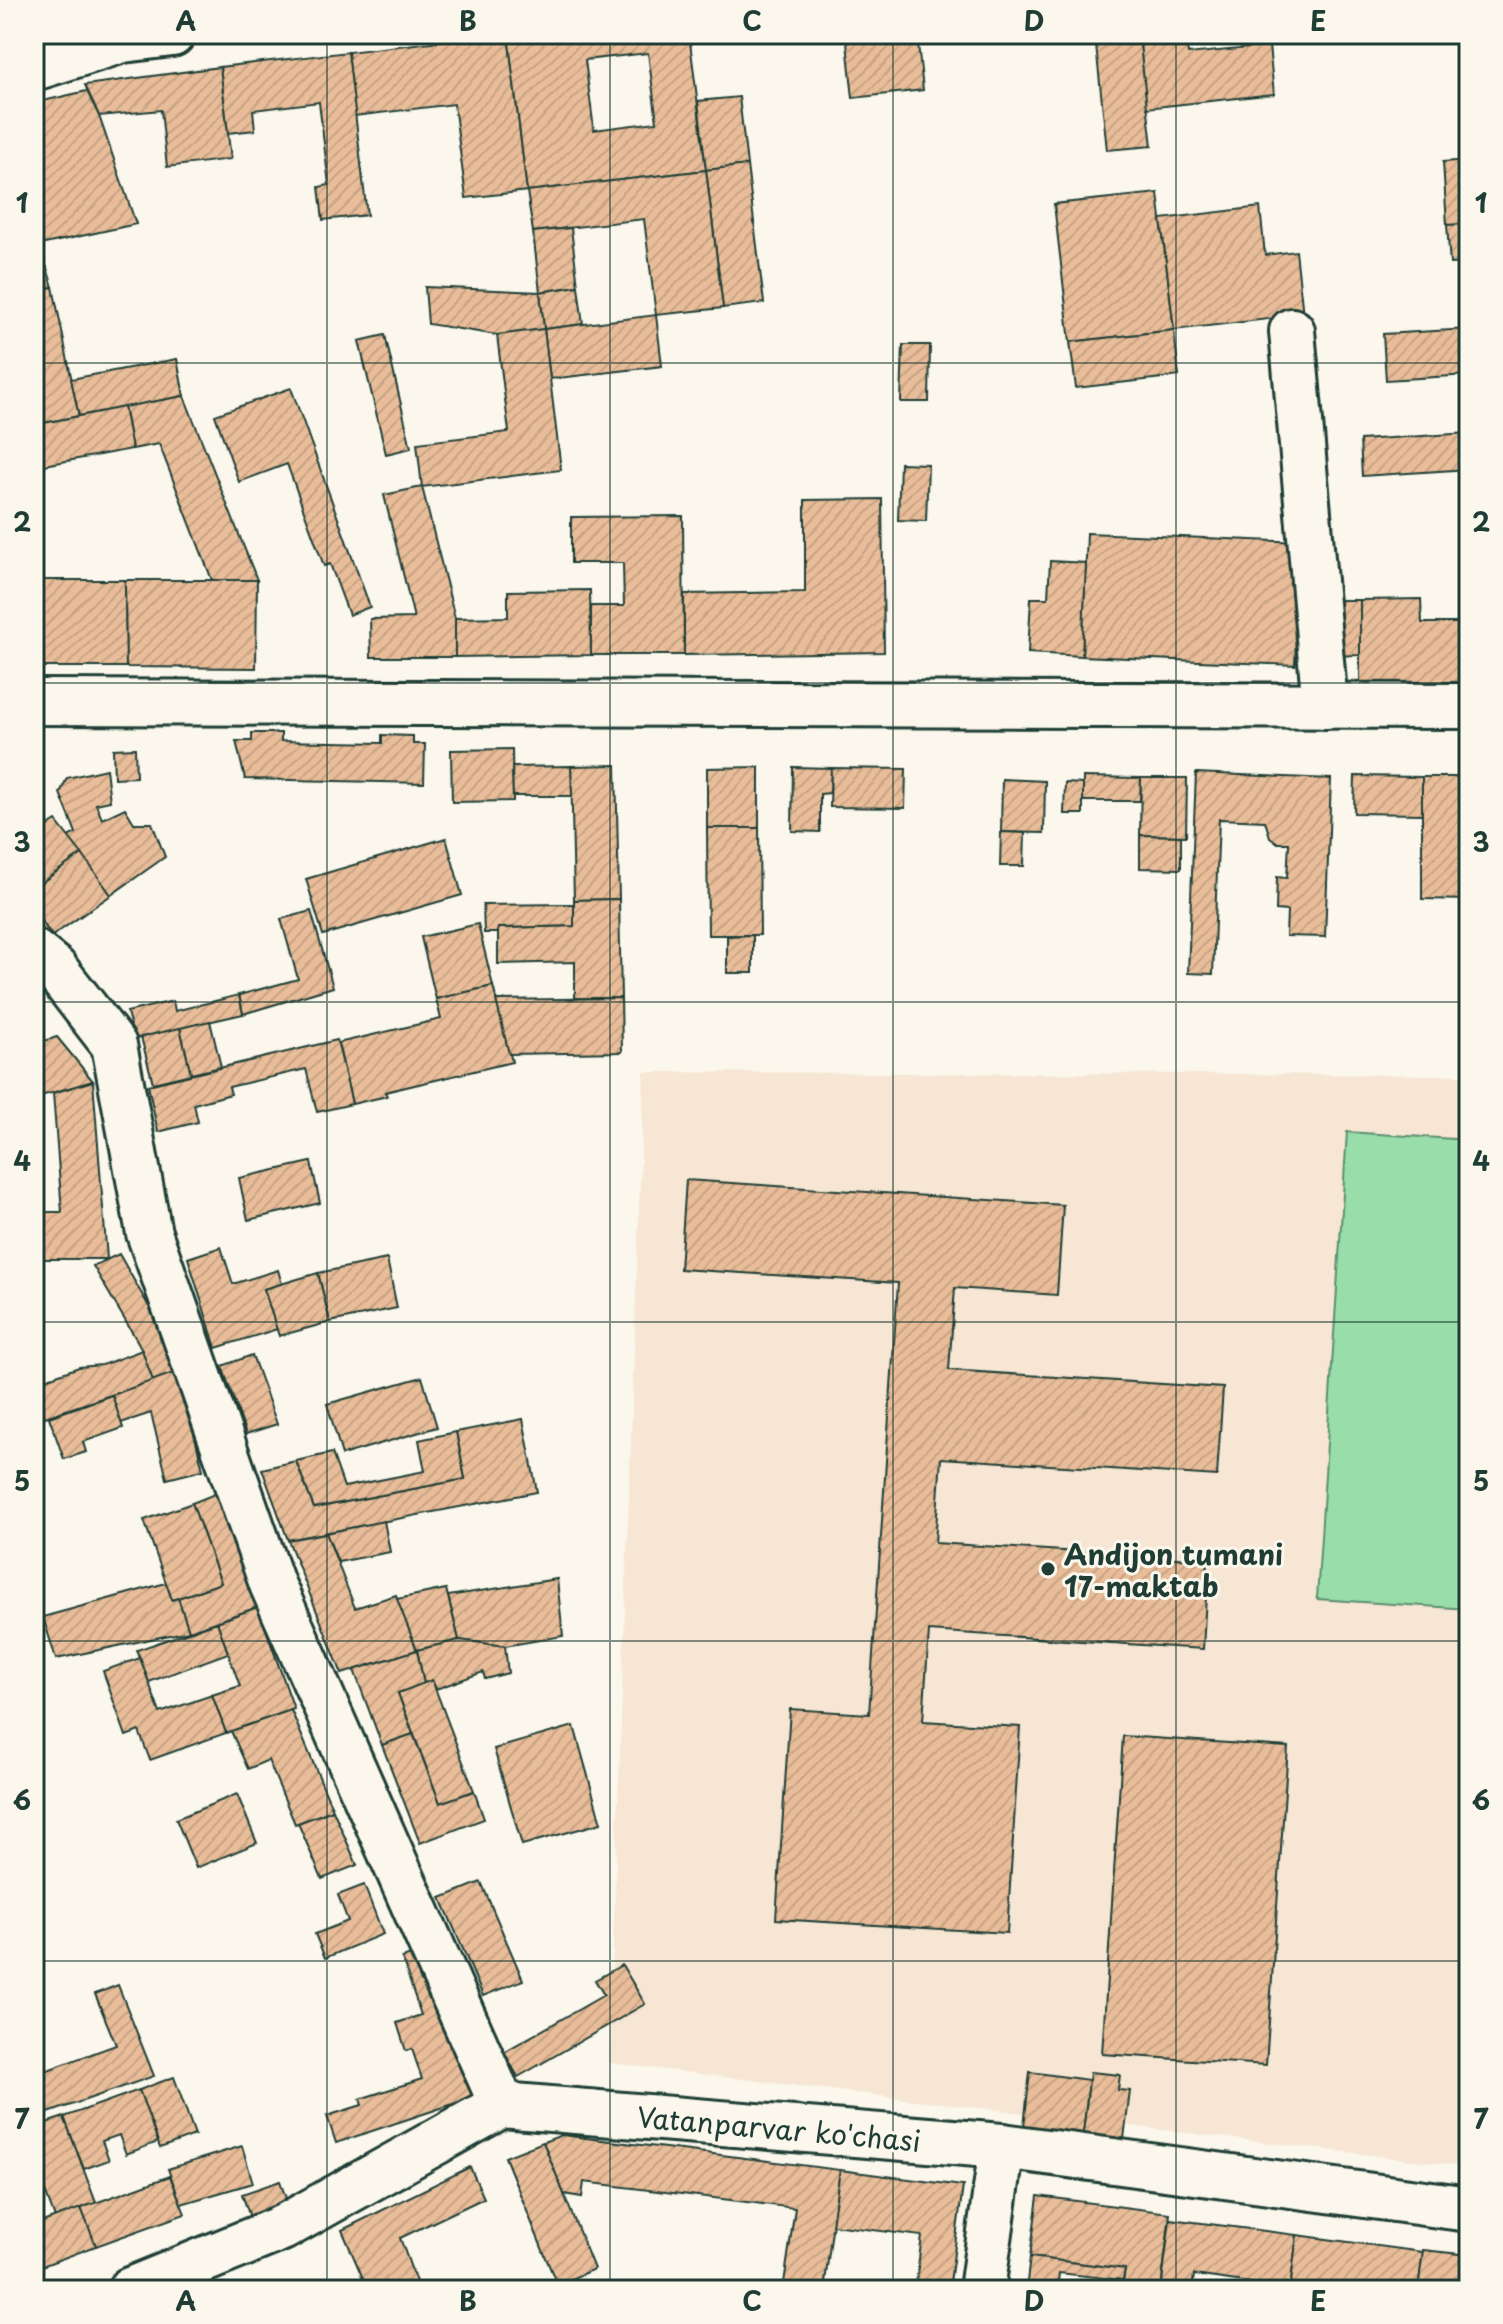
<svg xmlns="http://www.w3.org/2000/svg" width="1503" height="2324" font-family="'Playpen Sans',sans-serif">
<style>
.built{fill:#f6e6d3}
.grass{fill:#99deaa;stroke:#5c8e6f;stroke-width:2}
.building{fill:url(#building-hatch);stroke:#1f3d34;stroke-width:2;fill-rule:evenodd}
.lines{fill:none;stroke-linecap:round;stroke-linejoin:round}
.minor-casing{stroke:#1f3d34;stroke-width:50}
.minor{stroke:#fbf7ec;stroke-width:44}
.grid{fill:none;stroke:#1f3d34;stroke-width:2;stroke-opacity:0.55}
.poi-dot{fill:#1f3d34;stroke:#fbf7ec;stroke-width:3}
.labels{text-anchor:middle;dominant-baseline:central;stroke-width:6;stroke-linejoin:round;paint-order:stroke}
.poi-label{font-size:28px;font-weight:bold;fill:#1f3d34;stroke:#fbf7ec;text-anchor:start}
.street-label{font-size:28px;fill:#1f3d34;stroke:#fbf7ec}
.neatline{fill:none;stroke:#1f3d34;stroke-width:3}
.grid-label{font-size:26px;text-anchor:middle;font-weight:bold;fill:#1f3d34}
</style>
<defs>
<pattern id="building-hatch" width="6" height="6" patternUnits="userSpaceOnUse" patternTransform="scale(2)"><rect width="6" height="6" fill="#e9bd99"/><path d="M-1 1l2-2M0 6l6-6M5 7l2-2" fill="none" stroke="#c7a384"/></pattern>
</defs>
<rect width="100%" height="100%" fill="#fbf7ec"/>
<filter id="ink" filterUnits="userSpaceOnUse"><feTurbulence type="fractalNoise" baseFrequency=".0125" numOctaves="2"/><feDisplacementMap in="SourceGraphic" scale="16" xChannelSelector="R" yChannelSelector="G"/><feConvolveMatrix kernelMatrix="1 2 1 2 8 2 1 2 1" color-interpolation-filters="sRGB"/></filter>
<g filter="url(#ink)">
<polygon class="built" points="644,1072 1469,1075 1469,2167 609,2063"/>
<polygon class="grass" points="1347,1132 1469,1140 1469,1609 1317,1599"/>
<g class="building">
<polygon points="498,34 508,34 527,191 466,198 454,104 355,116 348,52"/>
<path d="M508,34H689L706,170L527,191ZM648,53L657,122L594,130L585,60Z"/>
<polygon points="846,34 917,34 923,90 853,98"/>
<polygon points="1015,34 1139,34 1152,146 1107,150 1095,36 1016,45"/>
<polygon points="1139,34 1185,34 1188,54 1269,46 1274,94 1147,108"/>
<polygon points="1465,49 1469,49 1469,104"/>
<polygon points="348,52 367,215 323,220 319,187 329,185 319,102 253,110 255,130 228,133 220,67"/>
<polygon points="220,67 231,159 167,167 161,110 99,116 85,85"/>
<polygon points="87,91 99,116 136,224 40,245 34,227 34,103"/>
<polygon points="739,97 747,165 706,170 698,101"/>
<polygon points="1469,160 1469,224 1447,225 1443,162"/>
<polygon points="747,165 764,303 723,308 706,170"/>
<polygon points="706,170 723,308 656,315 644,219 533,232 527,191"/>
<polygon points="1158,193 1174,330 1070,342 1054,204"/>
<polygon points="1260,207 1265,255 1296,251 1303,315 1174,330 1161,219"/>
<polygon points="1469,224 1469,263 1450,264 1447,225"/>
<polygon points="34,227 53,287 34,291"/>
<polygon points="571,228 578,286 540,292 533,232"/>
<polygon points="578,286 583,324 544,329 540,292"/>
<polygon points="53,287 79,416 34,425 34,291"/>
<polygon points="425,287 540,292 544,329 497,335 428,324"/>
<polygon points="656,315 662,366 550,379 544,329"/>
<polygon points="544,329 561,470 422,487 417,443 509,432 497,335"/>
<polygon points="1469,329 1469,375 1386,380 1383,334"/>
<polygon points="1174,330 1179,376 1076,388 1070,342"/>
<polygon points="385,335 411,448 386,454 359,341"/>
<polygon points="903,345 930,345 929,402 901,402"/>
<polygon points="177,359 184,396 79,416 71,379"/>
<polygon points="291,388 370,607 349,615 330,564 324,566 287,464 239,482 215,415"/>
<polygon points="184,396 257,580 212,580 159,444 132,449 124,407"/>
<polygon points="124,407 132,449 34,467 34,425"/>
<polygon points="1469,433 1469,469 1362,476 1360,440"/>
<polygon points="900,463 928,464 926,521 898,520"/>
<polygon points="422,487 455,618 455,657 371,657 370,619 414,618 384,495"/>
<polygon points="882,499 884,652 684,655 684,594 805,592 805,500"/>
<polygon points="683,516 684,655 591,655 591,606 624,606 623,563 571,563 571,517"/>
<polygon points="1087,533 1300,542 1295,665 1082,656"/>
<polygon points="1050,561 1086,563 1082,656 1028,653 1031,598 1048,598"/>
<polygon points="34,580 125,580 126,667 34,667"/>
<polygon points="125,580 257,580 256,668 126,667"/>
<polygon points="590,590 591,655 455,657 455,618 508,617 508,591"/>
<polygon points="1421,599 1422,623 1469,623 1469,685 1360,686 1360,600"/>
<polygon points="1333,600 1360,600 1360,655 1333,656"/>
<polygon points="252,733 281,733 281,741 382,743 382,735 413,736 413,744 425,744 424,783 245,779 236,741 252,741"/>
<polygon points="135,748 136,777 114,778 113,749"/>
<polygon points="512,749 513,801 452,802 451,750"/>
<polygon points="616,765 619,899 574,900 571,766"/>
<polygon points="571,766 572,796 513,796 512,767"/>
<polygon points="759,767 759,828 707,828 707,768"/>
<polygon points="793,767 831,768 830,793 820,794 820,832 792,831"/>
<polygon points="831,768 906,769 905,808 830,807"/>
<polygon points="106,769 110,801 96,804 102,819 125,808 134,823 152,823 165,857 111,895 68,837 76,833 60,793 67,778"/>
<polygon points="1196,773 1331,779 1325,937 1286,936 1287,911 1276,910 1277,877 1287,878 1289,843 1278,843 1270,837 1265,821 1219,819 1213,974 1188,973"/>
<polygon points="1355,776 1422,777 1422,814 1354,813"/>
<polygon points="1083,777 1141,778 1140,801 1083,801"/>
<polygon points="1422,777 1469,777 1469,900 1422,899"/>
<polygon points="1141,778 1187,778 1186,836 1140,835"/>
<polygon points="1002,779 1045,781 1044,833 1001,832"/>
<polygon points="1065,783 1083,784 1083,814 1064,814"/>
<polygon points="56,821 82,854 34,888 34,835"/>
<polygon points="707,828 759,828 760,935 708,935"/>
<polygon points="1001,832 1025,833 1024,866 1000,866"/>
<polygon points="1140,835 1181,836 1181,869 1140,868"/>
<polygon points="446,838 462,895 323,935 306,879"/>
<polygon points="82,854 111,895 52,936 34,911 34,888"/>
<polygon points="619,899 621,998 575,998 575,962 498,964 498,928 574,926 574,900"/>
<polygon points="574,904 574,926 498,928 497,933 484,933 483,905"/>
<polygon points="34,911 52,936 41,947 34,941"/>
<polygon points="311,911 333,987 243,1014 239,995 298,979 281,919"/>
<polygon points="478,924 493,986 436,999 421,937"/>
<polygon points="753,935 753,973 727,973 727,936"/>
<polygon points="493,986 512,1062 385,1092 387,1096 352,1104 338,1043 441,1019 436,999"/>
<polygon points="239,995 243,1014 134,1039 127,1012 173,1001 175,1011"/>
<polygon points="621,998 622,1052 509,1054 496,1000"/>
<polygon points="210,1021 221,1067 191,1074 180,1028"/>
<polygon points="180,1028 191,1074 153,1083 141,1037"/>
<polygon points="57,1037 93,1081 34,1098 34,1044"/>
<polygon points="337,1040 352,1104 317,1112 306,1069 229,1087 231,1094 194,1104 198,1122 158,1132 148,1085"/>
<polygon points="93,1081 107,1259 34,1259 34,1212 62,1212 53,1093"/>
<polygon points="311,1162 320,1203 248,1220 239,1178"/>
<polygon points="686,1180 1063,1205 1057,1295 955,1288 949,1370 1223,1388 1217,1476 941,1458 935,1543 1208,1560 1203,1649 929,1631 923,1721 1020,1727 1007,1933 776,1919 790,1709 869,1714 898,1283 680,1269"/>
<polygon points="221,1247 233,1284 278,1270 282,1284 264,1289 277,1329 216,1348 188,1258"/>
<polygon points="119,1254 164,1333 179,1371 153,1381 139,1344 93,1266"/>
<polygon points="387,1259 397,1308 330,1322 318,1273"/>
<polygon points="318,1273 330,1322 279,1336 264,1289"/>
<polygon points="142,1350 153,1381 45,1417 34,1391 34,1383 79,1367 102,1365"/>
<polygon points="252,1355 277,1424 246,1434 222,1366"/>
<polygon points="179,1371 203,1470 167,1479 151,1413 121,1423 112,1395"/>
<polygon points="422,1377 437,1427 342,1455 327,1404"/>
<polygon points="112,1395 123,1428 83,1442 86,1452 64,1459 49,1417"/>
<polygon points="523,1419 537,1492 288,1540 262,1469 296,1461 314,1508 465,1479 456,1432"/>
<polygon points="456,1432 465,1479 314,1508 296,1461 332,1453 344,1487 425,1471 419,1440"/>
<polygon points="217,1493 258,1607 189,1631 178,1598 221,1583 192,1503"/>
<polygon points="192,1503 221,1583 172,1600 144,1520"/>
<polygon points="384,1521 390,1552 338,1562 326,1533"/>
<polygon points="326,1533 355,1608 396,1595 417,1650 342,1674 288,1540"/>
<polygon points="557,1579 563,1636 505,1646 459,1640 448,1596"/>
<polygon points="166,1583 172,1600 178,1598 189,1631 56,1659 43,1617"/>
<polygon points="446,1589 459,1640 417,1650 397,1599"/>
<polygon points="258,1607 294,1709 226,1733 212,1695 240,1686 217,1622"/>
<polygon points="217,1622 228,1653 149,1682 137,1650"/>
<polygon points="459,1640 505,1646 508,1673 485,1679 483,1672 436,1689 432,1680 424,1684 417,1650"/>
<polygon points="417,1650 424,1684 398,1693 413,1734 382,1745 354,1670"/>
<polygon points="140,1658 160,1713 212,1695 226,1733 150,1760 139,1731 126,1736 103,1671"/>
<polygon points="432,1680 474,1791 440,1803 398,1693"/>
<polygon points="291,1710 333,1810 295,1824 268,1760 248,1769 231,1731"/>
<polygon points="574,1726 601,1823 522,1845 494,1749"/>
<polygon points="413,1734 440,1803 474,1791 484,1819 420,1843 382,1745"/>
<polygon points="1123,1736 1288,1747 1266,2065 1102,2054"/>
<polygon points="237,1794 257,1843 196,1868 176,1819"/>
<polygon points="333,1810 357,1865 322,1879 298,1823"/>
<polygon points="481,1882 523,1980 483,1996 441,1898"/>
<polygon points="364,1885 383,1934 325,1958 315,1934 348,1921 338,1895"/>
<polygon points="425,1950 477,2096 336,2143 327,2116 362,2105 360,2099 422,2079 412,2049 406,2051 397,2023 421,2015 402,1958"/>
<polygon points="622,1965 645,2004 518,2077 504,2052 604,1995 595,1980"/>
<polygon points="118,1985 154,2076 34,2118 34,2075 116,2045 95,1994"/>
<polygon points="1030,2072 1089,2080 1083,2134 1024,2126"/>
<polygon points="1090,2072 1120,2075 1118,2090 1130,2091 1124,2139 1083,2134"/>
<polygon points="174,2077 195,2135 160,2148 139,2090"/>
<polygon points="139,2090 158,2142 126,2154 119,2135 102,2141 109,2160 84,2169 64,2117"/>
<polygon points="64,2117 96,2203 55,2218 34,2161 34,2127"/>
<polygon points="562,2135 840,2170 824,2290 783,2290 795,2208 584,2182 582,2197 564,2194 543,2142"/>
<polygon points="543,2142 594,2269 557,2285 505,2157"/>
<polygon points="242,2146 253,2183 181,2204 168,2169"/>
<polygon points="470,2167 484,2198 400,2238 419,2290 368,2290 342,2230"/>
<polygon points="840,2170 963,2186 949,2290 915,2290 922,2236 832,2225"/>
<polygon points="170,2176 185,2214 96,2246 81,2208"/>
<polygon points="280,2181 290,2210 252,2223 242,2194"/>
<polygon points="1038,2196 1170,2213 1161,2290 1122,2290 1125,2269 1030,2257"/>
<polygon points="81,2208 96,2246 34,2269 34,2225"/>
<polygon points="1170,2219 1297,2235 1290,2290 1250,2290 1251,2283 1194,2275 1192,2290 1161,2290"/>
<polygon points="1297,2235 1423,2252 1418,2290 1290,2290"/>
<polygon points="1423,2250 1469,2255 1469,2290 1418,2290"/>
<polygon points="1030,2257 1125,2269 1123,2280 1059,2273 1057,2290 1026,2290"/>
</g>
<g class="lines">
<g class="minor-casing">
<g id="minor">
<polyline points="34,68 123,40 172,34"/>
<polyline points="1292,331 1325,706"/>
<polyline points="34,702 1469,706"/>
<polyline points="34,952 55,969 114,1045 149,1233 272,1584 502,2105"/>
<polyline points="130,2290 282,2228 502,2105 1002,2146 1469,2209"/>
<polyline points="982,2290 1002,2146"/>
</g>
</g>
<use href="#minor" class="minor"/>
</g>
</g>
<path class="grid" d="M327,34V2290M610,34V2290M893,34V2290M1176,34V2290M34,363H1469M34,683H1469M34,1002H1469M34,1322H1469M34,1641H1469M34,1961H1469"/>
<circle class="poi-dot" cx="1048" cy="1569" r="8"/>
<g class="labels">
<g class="poi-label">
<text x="1064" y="1553">Andijon tumani<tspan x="1064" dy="32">17-maktab</tspan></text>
</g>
<g class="street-label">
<text transform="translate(779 2128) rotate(5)">Vatanparvar ko'chasi</text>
</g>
</g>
<rect width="1503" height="2324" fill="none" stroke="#fbf7ec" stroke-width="88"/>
<rect x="44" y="44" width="1415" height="2236" class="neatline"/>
<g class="grid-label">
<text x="186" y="31">A</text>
<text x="468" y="31">B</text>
<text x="752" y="31">C</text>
<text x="1034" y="31">D</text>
<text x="1318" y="31">E</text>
<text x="22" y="213">1</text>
<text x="1481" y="213">1</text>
<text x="22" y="532">2</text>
<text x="1481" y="532">2</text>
<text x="22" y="852">3</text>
<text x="1481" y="852">3</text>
<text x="22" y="1171">4</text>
<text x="1481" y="1171">4</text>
<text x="22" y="1491">5</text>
<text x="1481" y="1491">5</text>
<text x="22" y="1810">6</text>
<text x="1481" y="1810">6</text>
<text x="22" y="2129">7</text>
<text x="1481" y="2129">7</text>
<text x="186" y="2311">A</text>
<text x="468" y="2311">B</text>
<text x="752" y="2311">C</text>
<text x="1034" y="2311">D</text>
<text x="1318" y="2311">E</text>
</g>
</svg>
